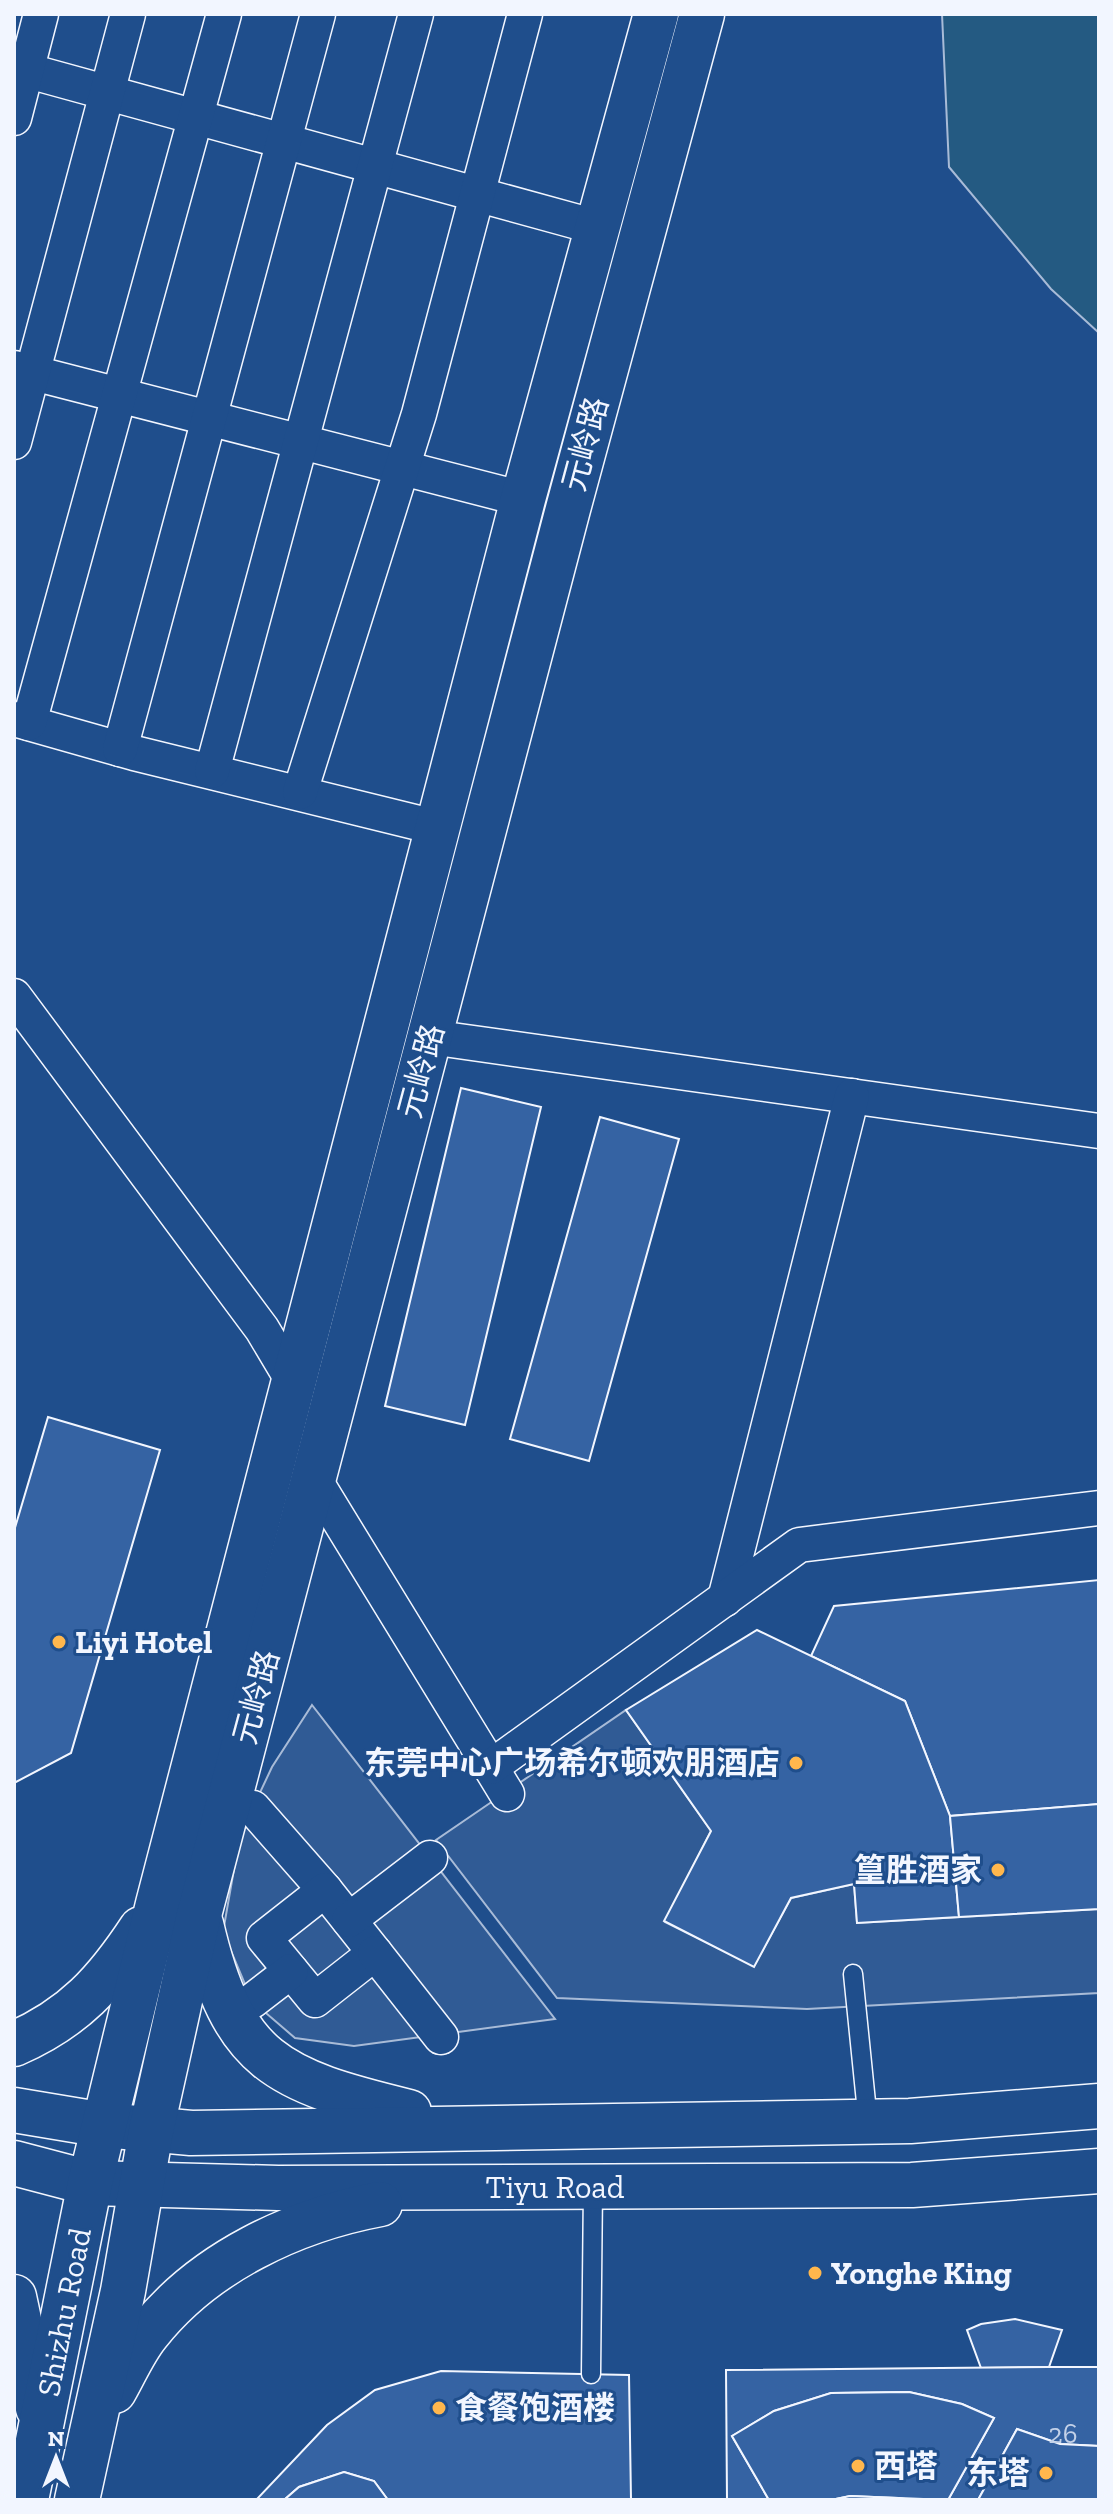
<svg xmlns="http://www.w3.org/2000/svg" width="1113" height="2514" font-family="'Zilla Slab','Noto Sans SC',serif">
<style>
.green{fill:#245a82;stroke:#a8bbd7;stroke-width:2}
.parking{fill:#305b95;stroke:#a8bbd7;stroke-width:2}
.building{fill:#3563a3;stroke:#f2f6ff;stroke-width:2}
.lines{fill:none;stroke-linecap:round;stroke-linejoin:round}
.lane-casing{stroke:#f2f6ff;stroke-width:21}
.street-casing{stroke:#f2f6ff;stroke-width:37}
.secondary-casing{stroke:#f2f6ff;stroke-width:47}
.lane{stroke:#1f4e8c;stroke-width:18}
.street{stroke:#1f4e8c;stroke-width:34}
.secondary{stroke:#1f4e8c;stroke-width:44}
.poi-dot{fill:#ffb74d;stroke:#1f4e8c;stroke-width:3}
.labels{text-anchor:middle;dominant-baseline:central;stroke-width:6;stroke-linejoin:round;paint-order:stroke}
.number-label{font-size:28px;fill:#c3d1e8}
.street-label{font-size:32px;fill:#f2f6ff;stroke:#1f4e8c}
.poi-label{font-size:32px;font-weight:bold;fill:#f2f6ff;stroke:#1f4e8c;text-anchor:start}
</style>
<rect width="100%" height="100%" fill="#1f4e8c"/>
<polygon class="green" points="942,14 1099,14 1099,333 1051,289 949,167"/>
<g class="parking">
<polygon points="312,1705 555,2019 354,2046 295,2038 252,2001 223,1932 240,1835 272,1767"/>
<polygon points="626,1710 711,1831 665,1922 754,1966 791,1898 854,1884 857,1923 1099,1909 1099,1993 807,2009 557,1998 436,1840"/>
</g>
<g class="building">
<polygon points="461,1088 541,1107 465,1425 385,1406"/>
<polygon points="600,1117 679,1139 589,1461 510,1439"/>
<polygon points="48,1417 160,1450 71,1753 14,1783 14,1531"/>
<polygon points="1099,1580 1099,1804 950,1816 905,1701 811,1656 834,1606"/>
<polygon points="757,1630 905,1701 950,1816 959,1917 857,1923 854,1884 791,1898 754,1967 664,1921 711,1831 626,1710"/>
<polygon points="1099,1804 1099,1909 959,1917 950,1816"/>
<polygon points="1015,2319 1062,2330 1049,2367 981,2368 967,2330 981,2324"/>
<polygon points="1049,2367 1099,2367 1099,2446 1060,2444 1017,2429 978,2500 948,2500 994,2418 962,2404 909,2392 831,2393 774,2411 732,2436 769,2500 727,2500 726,2370"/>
<polygon points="441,2371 629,2375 631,2500 388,2500 374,2481 344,2472 299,2487 284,2500 256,2500 327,2425 375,2390"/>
<polygon points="909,2392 962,2404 994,2418 948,2500 850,2496 831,2500 769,2500 732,2436 774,2411 831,2393"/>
<polygon points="1017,2429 1060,2444 1099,2446 1099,2500 978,2500"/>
<polygon points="344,2472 374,2481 388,2500 284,2500 299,2487"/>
<polygon points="850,2496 898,2498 912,2500 831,2500"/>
</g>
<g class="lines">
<g class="lane-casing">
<g id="lane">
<polyline points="853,1974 868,2122"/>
<polyline points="591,2374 593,2187"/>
</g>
</g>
<g class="street-casing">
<g id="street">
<polyline points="14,67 596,227"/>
<polyline points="14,118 41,14"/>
<polyline points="14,368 523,499"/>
<polyline points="14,442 128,14"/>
<polyline points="14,719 134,753 439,828"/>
<polyline points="29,723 224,14"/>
<polyline points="120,749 318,14"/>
<polyline points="212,771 416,14"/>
<polyline points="300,792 419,414 525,14"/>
<polyline points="14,996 262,1329 293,1381"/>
<polyline points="430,1037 1099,1131"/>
<polyline points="314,1479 507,1794"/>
<polyline points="725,1599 852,1096"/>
<polyline points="491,1767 799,1545 1099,1508"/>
<polyline points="253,1808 325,1890"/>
<polygon points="325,1890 375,1953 315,2000 264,1938"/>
<polyline points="349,1920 430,1858"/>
<polyline points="375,1953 441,2037"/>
<polyline points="252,2001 291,1971"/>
</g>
</g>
<g class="secondary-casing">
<g id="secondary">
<path d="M201,1924C233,2063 278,2080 409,2112"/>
<path d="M14,2044C74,2018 106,1982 141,1929"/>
<polyline points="14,2110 104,2125 191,2133 910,2121 1099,2106"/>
<polyline points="14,2163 90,2183 278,2188 912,2185 1099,2171"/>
<polyline points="14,2297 38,2408"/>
<path d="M114,2391C125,2372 134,2350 148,2333C204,2262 294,2220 380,2204"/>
<polyline points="26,2500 90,2183 158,1904 523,499 656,14"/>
<polyline points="77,2500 123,2291 151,2131 199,1915 568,509 702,14"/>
</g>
</g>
<use href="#lane" class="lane"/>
<use href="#street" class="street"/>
<use href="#secondary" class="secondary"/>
</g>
<g class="poi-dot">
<circle cx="59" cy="1642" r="8"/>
<circle cx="796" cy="1763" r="8"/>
<circle cx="998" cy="1870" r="8"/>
<circle cx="815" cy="2273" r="8"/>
<circle cx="439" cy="2408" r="8"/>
<circle cx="858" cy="2466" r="8"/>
<circle cx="1046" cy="2473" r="8"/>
</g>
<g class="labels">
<g class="number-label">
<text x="1063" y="2433">26</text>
</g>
<g class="street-label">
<text transform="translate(585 444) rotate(-75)">元岭路</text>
<text transform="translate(421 1071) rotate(-75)">元岭路</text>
<text transform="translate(256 1697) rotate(-75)">元岭路</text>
<text x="555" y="2187">Tiyu Road</text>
<text transform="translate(64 2312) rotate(-79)">Shizhu Road</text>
</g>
<g class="poi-label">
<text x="75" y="1642">Liyi Hotel</text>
<text x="780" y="1763" text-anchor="end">东莞中心广场希尔顿欢朋酒店</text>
<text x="982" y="1870" text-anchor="end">篁胜酒家</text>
<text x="831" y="2273">Yonghe King</text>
<text x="455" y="2408">食餐饱酒楼</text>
<text x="874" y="2466">西塔</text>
<text x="1030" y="2473" text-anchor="end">东塔</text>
</g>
</g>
<rect width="1113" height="2514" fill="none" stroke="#f2f6ff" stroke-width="32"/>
<g transform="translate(56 2458)" stroke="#1f4e8c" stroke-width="6" paint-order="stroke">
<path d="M0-6L14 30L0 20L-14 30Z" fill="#f2f6ff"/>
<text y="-12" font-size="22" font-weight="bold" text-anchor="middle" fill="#f2f6ff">N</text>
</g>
</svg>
